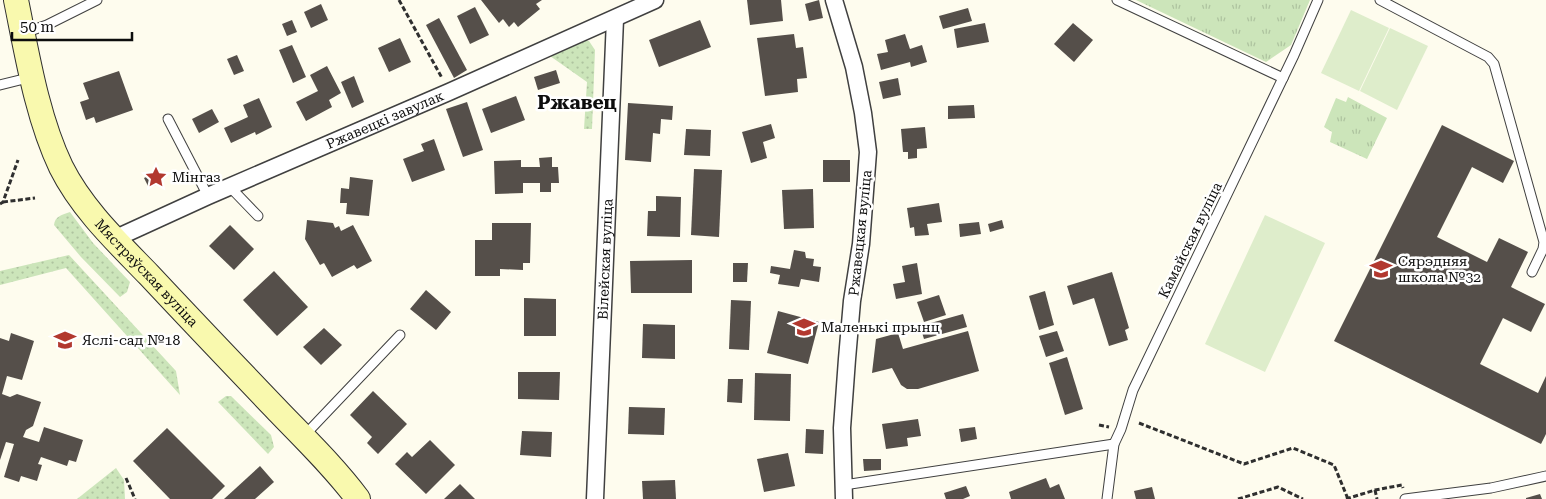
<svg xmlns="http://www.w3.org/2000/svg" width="1546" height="499" font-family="'Roboto Serif',serif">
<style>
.grass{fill:url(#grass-dots)}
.park{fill:url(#park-tufts)}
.pitch{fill:#deedcb}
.building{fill:#554f4a}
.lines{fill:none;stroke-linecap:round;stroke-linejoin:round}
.lane-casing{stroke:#404040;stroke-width:11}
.street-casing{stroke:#404040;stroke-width:19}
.secondary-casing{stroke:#2f2f2f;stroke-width:26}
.path{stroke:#2f2f2f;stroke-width:3;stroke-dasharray:5 2.5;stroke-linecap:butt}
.lane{stroke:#fff;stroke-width:9}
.street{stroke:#fff;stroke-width:16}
.secondary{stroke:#f9f9ae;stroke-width:24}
.labels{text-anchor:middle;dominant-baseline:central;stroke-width:5;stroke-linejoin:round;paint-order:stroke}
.street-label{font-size:14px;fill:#0d0d0d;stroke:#fff}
.poi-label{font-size:14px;fill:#0d0d0d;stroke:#fff;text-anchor:start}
.district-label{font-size:19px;font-weight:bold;fill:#0d0d0d;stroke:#fff}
</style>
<defs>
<pattern id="grass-dots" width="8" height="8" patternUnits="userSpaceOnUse" patternTransform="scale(1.25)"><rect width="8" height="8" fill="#cce5ba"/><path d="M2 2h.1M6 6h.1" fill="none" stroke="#aec39f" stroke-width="1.8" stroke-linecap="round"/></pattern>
<pattern id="park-tufts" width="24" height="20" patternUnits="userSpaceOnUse" patternTransform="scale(1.25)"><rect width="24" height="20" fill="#cce5ba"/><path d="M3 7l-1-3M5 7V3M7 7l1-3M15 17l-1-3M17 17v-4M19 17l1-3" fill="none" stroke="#aec39f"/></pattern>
</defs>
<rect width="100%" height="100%" fill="#fefcee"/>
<g class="grass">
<polygon points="585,41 589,41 595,50 592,129 584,129 587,82 550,56"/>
<path d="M70,212L93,243L130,282L127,292L120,297L81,257L54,225C55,216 62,215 70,212Z"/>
<polygon points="69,255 176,371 180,395 66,268 0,285 0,271"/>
<polygon points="226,396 231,396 271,435 274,447 268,454 218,402"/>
<polygon points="116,468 124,480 125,499 77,499"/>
</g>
<g class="park">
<polygon points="1136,0 1310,0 1291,45 1266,62"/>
<polygon points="1348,97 1387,118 1367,159 1330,142 1332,132 1324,127 1336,98 1346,102"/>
</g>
<g class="pitch">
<polygon points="1351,10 1389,28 1359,91 1321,73"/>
<polygon points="1390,28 1428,46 1397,110 1360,91"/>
<polygon points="1265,215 1325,243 1265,372 1205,344"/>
</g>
<g class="building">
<polygon points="481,0 542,0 536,4 540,9 518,27 514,22 509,27 503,19 499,23"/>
<polygon points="747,0 781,0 783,21 750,25"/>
<polygon points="819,0 823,18 809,21 805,4"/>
<polygon points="321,4 328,20 311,28 304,12"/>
<polygon points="475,7 489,35 470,44 457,16"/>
<polygon points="968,8 972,21 943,29 939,16"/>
<polygon points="439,18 467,70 454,78 426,25"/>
<polygon points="292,20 297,32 287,36 282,24"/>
<polygon points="700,20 711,47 659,67 649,40"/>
<polygon points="985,23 989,42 957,48 954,29"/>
<polygon points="1073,23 1093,40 1074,62 1054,44"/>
<polygon points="794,34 796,48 803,47 807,78 797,79 798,92 765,96 757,38"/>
<polygon points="905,34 910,49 922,45 927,62 911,67 910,62 881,70 877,54 888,52 885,40"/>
<polygon points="400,38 411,62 389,72 378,48"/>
<polygon points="292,45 306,77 293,83 279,50"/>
<polygon points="237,55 244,71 234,75 227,59"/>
<polygon points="327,66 341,93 329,100 332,107 306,121 296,102 318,91 310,75"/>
<polygon points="556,70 560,83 538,90 534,77"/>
<polygon points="119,71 133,110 96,123 94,117 86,120 80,102 89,99 83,83"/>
<polygon points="354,76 364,102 352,108 341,82"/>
<polygon points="898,78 901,95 883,99 879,82"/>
<polygon points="516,96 525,120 491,133 482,109"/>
<polygon points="259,98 272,127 256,135 255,132 231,143 224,128 248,117 243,105"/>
<polygon points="467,102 483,150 463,157 446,109"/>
<polygon points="628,103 673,106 672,120 661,119 660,134 653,133 651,162 625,160"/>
<polygon points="974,105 975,118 948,119 948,106"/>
<polygon points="212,109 219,122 199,133 192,119"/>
<polygon points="771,124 775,138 763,142 767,158 751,163 742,132"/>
<polygon points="1442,125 1514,161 1503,183 1472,167 1437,237 1487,262 1499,238 1528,252 1511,287 1545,304 1531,332 1503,318 1480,364 1538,393 1546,376 1546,434 1541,444 1334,341"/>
<polygon points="925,127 927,148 917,149 917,158 908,159 908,152 903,152 901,129"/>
<polygon points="686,129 711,130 710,156 684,155"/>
<polygon points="434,139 445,170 412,182 403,159 424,151 421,144"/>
<polygon points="552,157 552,167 558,167 559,183 551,183 551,192 540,192 540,183 523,183 523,193 495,194 494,161 521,160 521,167 540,167 539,158"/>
<rect x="823" y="160" width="27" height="22"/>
<polygon points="694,169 722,170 719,237 691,235"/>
<polygon points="155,173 160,183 149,188 144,178"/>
<polygon points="350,177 373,180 369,216 346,214 347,203 340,203 341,188 349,189"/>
<polygon points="813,189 814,228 784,229 782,190"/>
<polygon points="656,196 681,197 680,237 647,236 648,211 656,211"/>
<polygon points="939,203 942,222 927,224 929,235 915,236 914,227 910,228 907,208"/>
<polygon points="307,220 333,223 335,228 339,226 341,231 353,225 372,261 357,269 354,265 332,277 324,263 320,265 305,239"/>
<polygon points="1002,220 1004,228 990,232 988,224"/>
<polygon points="979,222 981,234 960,237 959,224"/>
<polygon points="492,223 531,223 530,263 523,263 523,270 500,269 500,276 475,276 475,240 492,240"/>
<polygon points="230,225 254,249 234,270 209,246"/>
<polygon points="794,250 805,252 806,258 814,259 813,266 821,267 819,282 801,279 799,287 778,284 780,275 770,273 771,266 790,269"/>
<polygon points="692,260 692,293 631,293 630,261"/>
<polygon points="733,263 748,263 747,282 733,282"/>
<polygon points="917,263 922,294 896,299 893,284 905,282 902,266"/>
<polygon points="274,271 308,307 277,336 243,300"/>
<polygon points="1112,272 1129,328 1125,330 1128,340 1109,346 1094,298 1073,305 1067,286"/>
<polygon points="426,290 451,312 436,330 410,309"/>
<polygon points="1045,291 1054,325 1039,330 1029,296"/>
<polygon points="939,295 946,315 924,322 917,302"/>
<polygon points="524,298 556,299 556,336 524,336"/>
<polygon points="731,300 751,301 749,350 729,349"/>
<polygon points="778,311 819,322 808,364 767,353"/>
<polygon points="963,314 967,327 924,339 920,326"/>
<polygon points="643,324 675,325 675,359 642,358"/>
<polygon points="324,328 342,345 321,365 303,347"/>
<polygon points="968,331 979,371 918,389 907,389 901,385 892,368 872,373 876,339 898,333 903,349"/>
<polygon points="1057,331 1064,351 1046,357 1039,336"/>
<polygon points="11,333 34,341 22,380 7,376 2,394 10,397 17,394 41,402 33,426 26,430 23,437 39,442 44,427 83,440 76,462 69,460 67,466 41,457 38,464 42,465 37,481 21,476 19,482 4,477 14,444 6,442 0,460 0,338 9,341"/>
<polygon points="1067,357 1083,409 1065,415 1049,363"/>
<polygon points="518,372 560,372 559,400 518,399"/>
<polygon points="755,373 791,374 790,421 754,420"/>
<polygon points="728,379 743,379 742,403 727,402"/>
<polygon points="373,391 407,424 378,454 367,443 372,437 350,415"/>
<polygon points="629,407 665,408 664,435 628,434"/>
<polygon points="918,419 921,436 907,438 908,446 886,449 882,424"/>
<polygon points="975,427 977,439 961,442 959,429"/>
<polygon points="167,428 225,486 212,499 170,499 133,461"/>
<polygon points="806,429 824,430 823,454 805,453"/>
<polygon points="522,431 552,432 551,457 520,455"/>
<polygon points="430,440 455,465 426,494 395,464 407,452 412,457"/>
<polygon points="788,453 795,486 764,492 757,459"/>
<polygon points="863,459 881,459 881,470 864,471"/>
<polygon points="260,466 274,482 255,499 224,499"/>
<polygon points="1046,478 1050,488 1059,484 1065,499 1011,499 1009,492"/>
<polygon points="675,480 676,499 643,499 642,481"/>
<polygon points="460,484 475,499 444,499"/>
<polygon points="966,486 970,496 963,499 946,499 944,493"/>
<polygon points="1152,487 1155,499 1136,499 1134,491"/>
<polygon points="1540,494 1542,499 1526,499 1526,498"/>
</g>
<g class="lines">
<g class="lane-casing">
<g id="lane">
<polyline points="1117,0 1283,78"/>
<polyline points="1380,0 1488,57 1494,64 1544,242 1543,249 1532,272"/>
<polyline points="24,33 47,25 97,0"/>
<polyline points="0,85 32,77"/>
<polyline points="168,119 208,196"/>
<polyline points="230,187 258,216"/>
<polyline points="303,437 400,335"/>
<polyline points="844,485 1114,444"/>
<polyline points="1107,499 1114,444 1121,429 1133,390 1294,55 1318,0"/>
<polyline points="1405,499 1491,488 1546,476"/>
</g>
</g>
<g class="street-casing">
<g id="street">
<polyline points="834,0 854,67 863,113 868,152 861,244 852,301 847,359 842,428 844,499"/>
<path id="s1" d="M114,239L208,196L449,92L655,0"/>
<path id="s2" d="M595,499L615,19"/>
</g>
</g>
<g class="secondary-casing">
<g id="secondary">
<path id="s3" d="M16,0C27,54 37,117 61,167C82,209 117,242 149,275C192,321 236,367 279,412C306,440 335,468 358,499"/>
</g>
</g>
<g class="path">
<polyline points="399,0 442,78"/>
<polyline points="3,202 35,198"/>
<polyline points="0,204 3,202 18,160"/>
<polyline points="1139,423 1244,464 1293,448 1334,465 1348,499"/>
<polyline points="1099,425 1109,427"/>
<polyline points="126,478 135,499"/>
<polyline points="1375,490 1377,499"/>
<polyline points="1238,499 1278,487 1303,499"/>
<polyline points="1346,499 1375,490 1402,485 1403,488"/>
</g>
<use href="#lane" class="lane"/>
<use href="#street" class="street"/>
<use href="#secondary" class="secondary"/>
</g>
<defs>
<g id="sight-bare" transform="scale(1.725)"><path d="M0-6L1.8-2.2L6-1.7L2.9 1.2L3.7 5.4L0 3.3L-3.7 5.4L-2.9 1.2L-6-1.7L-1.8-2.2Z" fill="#b2382f" stroke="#fff" stroke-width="2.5" paint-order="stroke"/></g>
<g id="school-bare" transform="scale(1.725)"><path d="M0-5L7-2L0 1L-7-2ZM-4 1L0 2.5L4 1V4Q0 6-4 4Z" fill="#b2382f" stroke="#fff" stroke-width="2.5" paint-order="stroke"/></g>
</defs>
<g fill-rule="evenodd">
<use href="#sight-bare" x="156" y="177"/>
<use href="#school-bare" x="1381" y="269"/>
<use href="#school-bare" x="804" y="327"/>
<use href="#school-bare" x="65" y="340"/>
</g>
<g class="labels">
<g class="street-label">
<text stroke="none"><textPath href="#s1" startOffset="296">Ржавецкі завулак</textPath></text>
<text transform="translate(860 233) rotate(-84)">Ржавецкая вуліца</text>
<text transform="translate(1190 240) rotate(-64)">Камайская вуліца</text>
<text stroke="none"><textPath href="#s2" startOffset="240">Вілейская вуліца</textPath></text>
<text stroke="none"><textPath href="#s3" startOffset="310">Мястраўская вуліца</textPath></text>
</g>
<g class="poi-label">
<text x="172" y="177">Мінгаз</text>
<text x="1398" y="261">Сярэдняя<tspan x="1398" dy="16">школа №32</tspan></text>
<text x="821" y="327">Маленькі прынц</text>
<text x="82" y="340">Яслі-сад №18</text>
</g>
<g class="district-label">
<text x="577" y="102">Ржавец</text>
</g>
</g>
<path d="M12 32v8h120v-8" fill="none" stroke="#0d0d0d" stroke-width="2.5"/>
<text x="20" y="32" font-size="15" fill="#0d0d0d" stroke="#ffffff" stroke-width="4" paint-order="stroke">50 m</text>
</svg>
